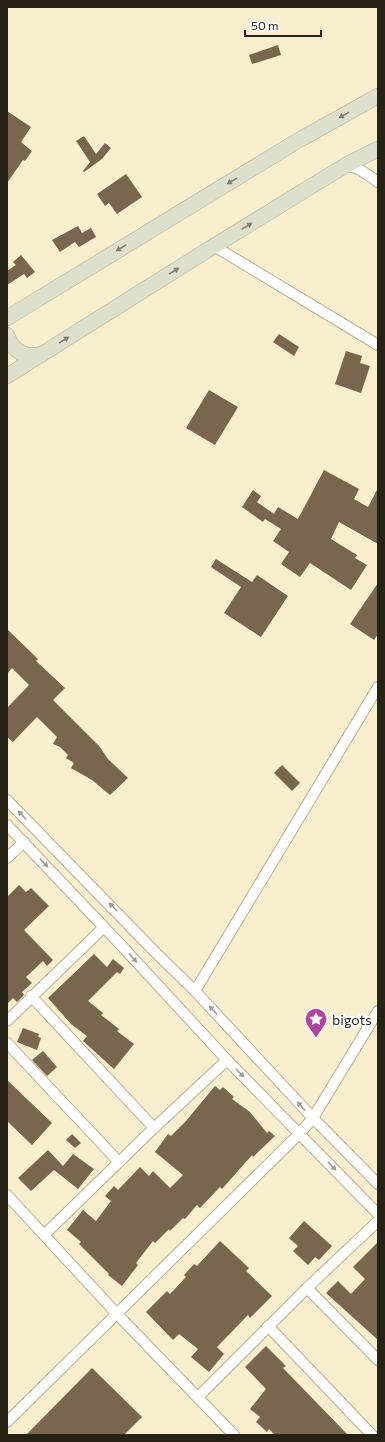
<svg xmlns="http://www.w3.org/2000/svg" width="385" height="1442" font-family="Commissioner,sans-serif">
<style>
.building{fill:#7a654f}
.lines{fill:none;stroke-linecap:round;stroke-linejoin:round}
.street-casing{stroke:#b7ad8f;stroke-width:12}
.secondary-casing{stroke:#b7ad8f;stroke-width:16}
.street{stroke:#fff;stroke-width:10}
.secondary{stroke:#dde0cb;stroke-width:15}
.oneway{fill:#828170}
.oneway2{fill:#9d9c96}
.labels{text-anchor:middle;dominant-baseline:central;stroke-width:4;stroke-linejoin:round;paint-order:stroke}
.poi-label{font-size:14px;fill:#262216;stroke:#fff;text-anchor:start}
</style>
<rect width="100%" height="100%" fill="#f9efcf"/>
<g class="building">
<polygon points="278,45 281,55 252,64 249,55"/>
<polygon points="7,111 31,127 21,142 32,151 25,161 23,160 7,183"/>
<polygon points="84,136 96,154 105,143 111,148 102,159 84,172 83,171 90,162 76,141"/>
<polygon points="126,174 142,197 117,214 109,203 105,206 97,194"/>
<polygon points="78,226 82,233 91,228 96,237 79,247 75,242 60,252 52,240"/>
<polygon points="21,255 35,272 27,278 24,274 7,285 7,271 16,265 13,262"/>
<polygon points="279,334 299,347 294,356 273,342"/>
<polygon points="346,351 362,356 360,363 370,366 361,393 335,384"/>
<polygon points="209,390 238,407 215,445 186,428"/>
<polygon points="324,470 359,489 354,499 368,507 378,488 378,544 339,522 331,539 357,555 355,558 367,565 351,590 310,563 300,577 281,564 289,552 273,541 281,529 265,519 263,522 242,507 253,490 261,496 257,502 274,514 278,507 298,519"/>
<polygon points="216,559 252,582 257,575 288,596 261,637 224,613 241,587 211,567"/>
<polygon points="378,583 378,634 374,640 350,624"/>
<polygon points="7,629 38,659 36,661 65,688 53,700 99,746 108,759 128,778 110,795 92,780 71,768 74,763 66,758 68,755 60,747 53,744 57,737 37,717 13,742 7,737 7,708 29,685 12,668 7,674"/>
<polygon points="282,765 300,783 292,791 274,773"/>
<polygon points="19,885 26,892 31,888 49,906 24,930 53,960 47,966 43,961 26,977 32,983 22,992 24,995 17,1002 13,998 7,1004 7,897"/>
<polygon points="94,954 107,967 113,959 124,968 120,974 117,972 88,1001 103,1013 101,1015 119,1029 117,1031 134,1044 114,1069 83,1041 87,1036 71,1024 48,998"/>
<polygon points="23,1028 39,1034 38,1037 41,1038 37,1050 17,1042"/>
<polygon points="43,1051 57,1067 47,1076 32,1060"/>
<polygon points="7,1080 52,1123 32,1145 7,1121"/>
<polygon points="215,1086 220,1090 223,1087 234,1097 232,1099 250,1112 267,1133 269,1131 275,1136 253,1157 252,1155 222,1189 220,1187 200,1208 197,1205 185,1219 183,1218 170,1231 169,1229 155,1243 153,1241 136,1263 138,1265 122,1286 108,1275 109,1274 79,1244 81,1242 67,1230 83,1210 96,1221 111,1201 105,1196 114,1186 118,1190 140,1167 149,1176 153,1171 170,1188 183,1175 155,1152 168,1134 171,1136 186,1121"/>
<polygon points="72,1134 81,1143 75,1148 66,1140"/>
<polygon points="48,1150 63,1166 73,1154 94,1169 78,1189 54,1170 31,1191 18,1178"/>
<polygon points="304,1221 332,1246 319,1260 315,1257 308,1265 293,1251 298,1246 289,1238"/>
<polygon points="220,1241 249,1268 246,1271 272,1296 250,1318 248,1315 217,1347 224,1354 209,1372 191,1357 198,1349 179,1334 173,1340 146,1312 167,1291 170,1294 186,1277 184,1275 194,1264 197,1266"/>
<polygon points="378,1242 378,1340 326,1293 338,1281 351,1294 365,1279 353,1267"/>
<polygon points="266,1346 286,1366 283,1368 348,1435 275,1435 269,1429 267,1432 256,1422 260,1417 250,1409 266,1389 245,1367"/>
<polygon points="92,1368 142,1417 124,1435 26,1435"/>
</g>
<g class="lines">
<g class="street-casing">
<g id="street">
<polyline points="346,165 359,169 378,182"/>
<polyline points="214,246 378,345"/>
<polyline points="7,800 154,951 195,991 313,1118 378,1184"/>
<polyline points="7,825 120,944 227,1060 378,1214"/>
<polyline points="7,858 24,842"/>
<polyline points="195,991 378,687"/>
<polyline points="31,996 154,1128"/>
<polyline points="7,1021 104,927"/>
<polyline points="7,1043 119,1162"/>
<polyline points="7,1195 117,1314 234,1435"/>
<polyline points="44,1235 154,1128 227,1060"/>
<polyline points="307,1288 378,1360"/>
<polyline points="268,1326 372,1435"/>
<polyline points="198,1397 307,1288 378,1221"/>
<polyline points="7,1422 300,1133 313,1118 378,1011"/>
</g>
</g>
<g class="secondary-casing">
<g id="secondary">
<polyline points="7,318 299,140 378,96"/>
<path d="M7,335C12,351 26,359 42,354"/>
<polyline points="7,376 214,246 346,165 378,149"/>
</g>
</g>
<use href="#street" class="street"/>
<use href="#secondary" class="secondary"/>
</g>
<defs><path id="oneway-solid" d="M-6-.8H1V-3.2L6.5 0L1 3.2V.8H-6Z"/></defs>
<g class="oneway">
<use href="#oneway-solid" transform="translate(344 115) rotate(151)"/>
<use href="#oneway-solid" transform="translate(232 181) rotate(149)"/>
<use href="#oneway-solid" transform="translate(247 226) rotate(-31)"/>
<use href="#oneway-solid" transform="translate(121 248) rotate(149)"/>
<use href="#oneway-solid" transform="translate(174 271) rotate(-32)"/>
<use href="#oneway-solid" transform="translate(64 340) rotate(-32)"/>
</g>
<g class="oneway2">
<use href="#oneway-solid" transform="translate(22 815) rotate(-134)"/>
<use href="#oneway-solid" transform="translate(44 863) rotate(47)"/>
<use href="#oneway-solid" transform="translate(113 907) rotate(-135)"/>
<use href="#oneway-solid" transform="translate(133 958) rotate(48)"/>
<use href="#oneway-solid" transform="translate(213 1010) rotate(-133)"/>
<use href="#oneway-solid" transform="translate(240 1073) rotate(45)"/>
<use href="#oneway-solid" transform="translate(301 1106) rotate(-132)"/>
<use href="#oneway-solid" transform="translate(332 1166) rotate(46)"/>
</g>
<defs>
<g id="sight-pin" transform="scale(1.15)"><path d="M0 17L-7.5 6A9.5 9.5 0 1 1 7.5 6Z" fill="#b143a1" stroke="#fff"/><path d="M0-6L1.8-2.2L6-1.7L2.9 1.2L3.7 5.4L0 3.3L-3.7 5.4L-2.9 1.2L-6-1.7L-1.8-2.2Z" fill="#fff"/></g>
</defs>
<g fill-rule="evenodd">
<use href="#sight-pin" x="316" y="1019"/>
</g>
<g class="labels">
<g class="poi-label">
<text x="332" y="1019">bigots</text>
</g>
</g>
<rect width="385" height="1442" fill="none" stroke="#262216" stroke-width="16"/>
<path d="M245 30v6h76v-6" fill="none" stroke="#262216" stroke-width="2"/>
<text x="251" y="30" font-size="12" fill="#262216" stroke="#ffffff" stroke-width="3" paint-order="stroke">50 m</text>
</svg>
